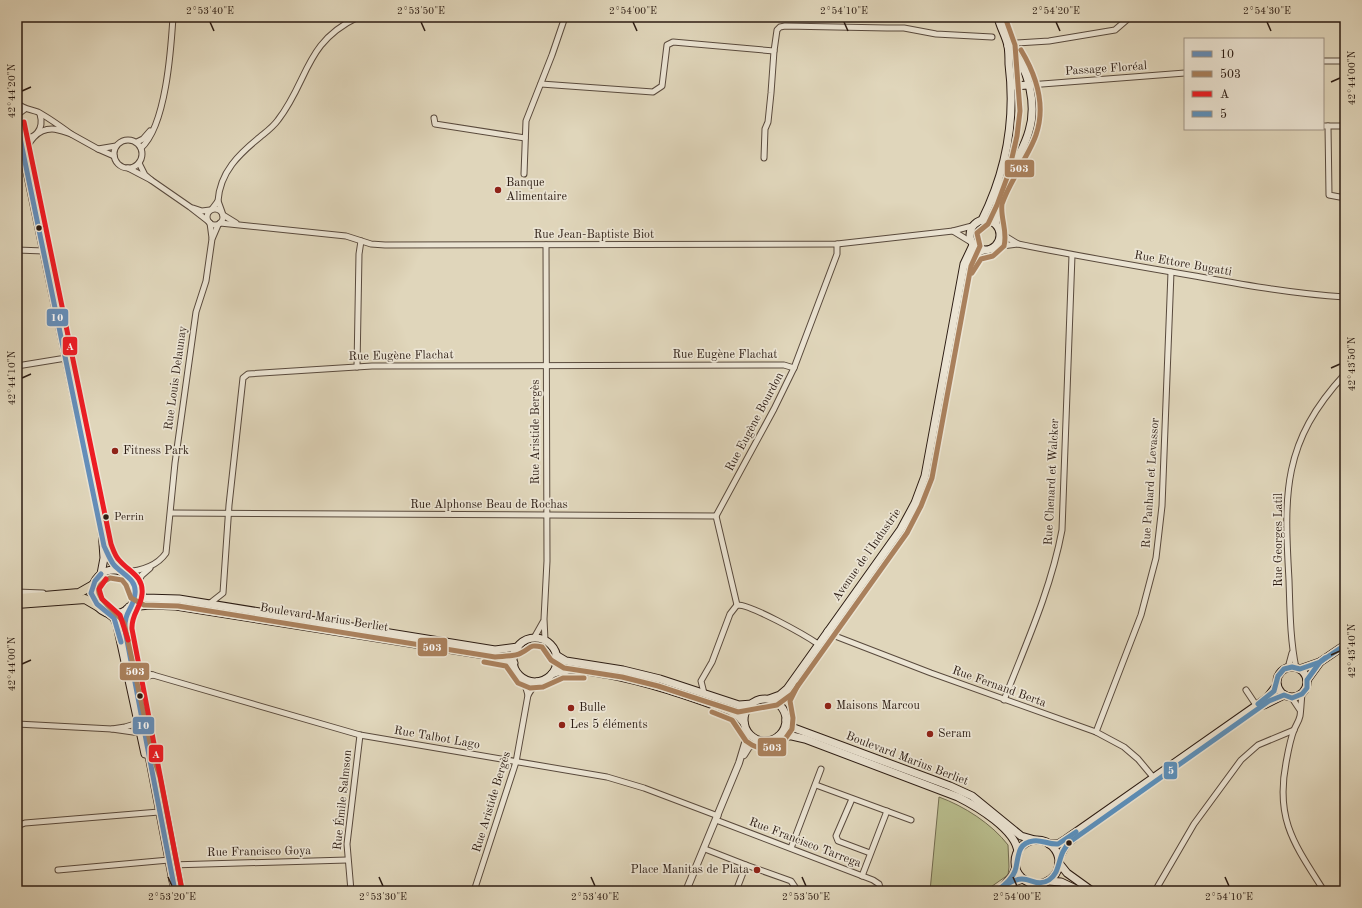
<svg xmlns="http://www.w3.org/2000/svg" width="1362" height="908" font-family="'Old Standard TT',serif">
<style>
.green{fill:#b8bc8c;stroke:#726c50}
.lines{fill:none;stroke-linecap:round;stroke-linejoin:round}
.minor-casing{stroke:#594a3d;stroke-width:7}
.tertiary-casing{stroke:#594a3d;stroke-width:8}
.secondary-casing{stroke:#2c1c13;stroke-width:9}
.trunk-casing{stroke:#2c1c13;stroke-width:10}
.minor{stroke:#ebe4d3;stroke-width:5}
.tertiary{stroke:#ebe4d3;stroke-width:6}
.secondary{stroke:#ebe4d3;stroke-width:7}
.trunk{stroke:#e0d6bb;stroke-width:8}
.bus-1-casing{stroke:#ebe4d3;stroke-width:8}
.bus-2-casing{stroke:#ebe4d3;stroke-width:8}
.bus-3-casing{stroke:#ebe4d3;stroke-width:8}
.bus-4-casing{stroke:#ebe4d3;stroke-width:8}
.bus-1{stroke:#648eba;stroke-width:5}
.bus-2{stroke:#a9805c;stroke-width:5}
.bus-3{stroke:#ed1c24;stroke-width:5}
.bus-4{stroke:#5c91bd;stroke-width:5}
.ticks{fill:none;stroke:#2c1c13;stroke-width:1.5}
.poi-dot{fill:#8f2418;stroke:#ebe4d3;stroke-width:1.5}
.bus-dot{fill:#2c1c13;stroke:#ebe4d3;stroke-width:1.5}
.labels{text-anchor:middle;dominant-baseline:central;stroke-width:3.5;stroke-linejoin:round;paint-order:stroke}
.bus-label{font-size:11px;fill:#2c1c13;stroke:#ebe4d3;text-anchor:start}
.street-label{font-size:12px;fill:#2c1c13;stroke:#ebe4d3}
.poi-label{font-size:12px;fill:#2c1c13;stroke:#ebe4d3;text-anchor:start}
.line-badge{stroke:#ebe4d3;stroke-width:1.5}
.badge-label{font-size:11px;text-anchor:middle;font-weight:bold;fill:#fff}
.neatline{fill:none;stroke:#2c1c13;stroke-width:1.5}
.ticks-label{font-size:10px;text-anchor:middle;fill:#2c1c13}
</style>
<rect width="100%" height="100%" fill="#e0d6bb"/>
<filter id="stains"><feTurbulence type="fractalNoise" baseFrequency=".005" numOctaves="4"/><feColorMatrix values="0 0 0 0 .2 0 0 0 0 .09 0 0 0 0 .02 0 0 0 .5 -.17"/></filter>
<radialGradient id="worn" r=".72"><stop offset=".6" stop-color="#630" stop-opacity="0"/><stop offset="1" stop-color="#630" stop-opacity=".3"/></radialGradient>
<path class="green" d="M939,797C964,806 992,824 1008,845L1009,867L1008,875L985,891H930Z"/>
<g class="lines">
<g class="minor-casing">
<g id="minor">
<polyline points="1008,46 1017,43 1049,41 1115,30 1130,17"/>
<polyline points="1323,61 1345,61"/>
<polyline points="541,84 653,92 662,86 667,45 673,42 774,51 777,30 780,27 785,26 887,28 904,28 936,34 992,37"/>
<polyline points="1029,85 1185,73"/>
<path d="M17,103C23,109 30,109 38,112C49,118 60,126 71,134C65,132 58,129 52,129C37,129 28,142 25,154"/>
<polyline points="17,115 25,109"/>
<polyline points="434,118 435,124 525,138"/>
<polyline points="1323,126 1345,126"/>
<polyline points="1328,126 1329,195 1345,198"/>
<polyline points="71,134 98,149"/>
<path d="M20,136C36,142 44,128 40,114"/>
<circle cx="128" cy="154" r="14"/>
<polyline points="137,142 143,139 150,131"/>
<path d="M141,148C166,126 171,49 173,17"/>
<polyline points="114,156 98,149 116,146"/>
<polyline points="764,158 765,129 768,122 771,93 774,51"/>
<polyline points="128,168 151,180 145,175 139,163"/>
<polyline points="524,174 526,121 552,55 565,17"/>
<polyline points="151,180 190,207 208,221"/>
<path d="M218,201C220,172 239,154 260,137C266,132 273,127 278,120C309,80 304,43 358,17"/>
<polyline points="193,208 202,211 210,210"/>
<circle cx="215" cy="217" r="8"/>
<polyline points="212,209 218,201 222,212"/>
<polyline points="223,215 236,223"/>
<polyline points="210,223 212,238"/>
<polyline points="220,223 346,236 371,244 385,245 837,244 953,231"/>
<polyline points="971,242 953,231 972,226"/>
<path d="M1018,244C1077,256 1136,266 1195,276C1245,285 1294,294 1345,297"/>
<polyline points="994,247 1018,244 1000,233"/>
<polyline points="17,250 44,251"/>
<polyline points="17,366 66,358"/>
<polyline points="357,367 359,254 361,241"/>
<polyline points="171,513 716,516 737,605"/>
<polyline points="716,516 774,409 794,368 837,254 837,244"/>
<path d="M124,572C140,571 157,566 166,553L175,463L196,312L206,281L212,239L218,225"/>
<polyline points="135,587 142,575 150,568"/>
<polyline points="17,592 43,593"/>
<polyline points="209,604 223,593 229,505 243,378 248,374 372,366 784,365 794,368"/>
<polyline points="827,631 835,636 931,673 1096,732 1124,747 1138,759 1153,777"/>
<polyline points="534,638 543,622"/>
<polyline points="545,640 544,619 547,561 546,245"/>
<polyline points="1288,668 1292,653"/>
<path d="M1296,668C1290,639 1290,609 1289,580C1284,493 1282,442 1345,374"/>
<polyline points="153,675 360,735 607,777 644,788 718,816"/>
<polyline points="133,677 135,680 153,675 140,672 133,667"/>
<polyline points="523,678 528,695"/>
<polyline points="1246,690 1256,705"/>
<path d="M704,693L701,681L712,662L730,614L737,605C750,604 805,635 818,644"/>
<path d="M1302,694C1301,702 1301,709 1300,716C1299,721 1296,725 1294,730C1290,740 1288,752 1286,763C1275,820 1295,845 1324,891"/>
<polyline points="1292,698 1300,710"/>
<path d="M1004,700C1026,644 1051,589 1062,530L1072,255"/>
<polygon points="138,723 142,730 140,733 112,729 125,727"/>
<polyline points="17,724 112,729"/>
<polyline points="1096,732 1141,615 1156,558 1162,506 1171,272"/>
<polyline points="816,785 911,820"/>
<polyline points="852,799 836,836 838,841 870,853"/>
<polyline points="716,820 873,880 879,884 881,891"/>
<polyline points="17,826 25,823 159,812"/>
<polyline points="791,848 821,769"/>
<polyline points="705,849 746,865"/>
<polyline points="171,865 347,860"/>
<polyline points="58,870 169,860"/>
<polyline points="862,876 887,811"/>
<polyline points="1032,883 1034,891"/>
<polyline points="351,891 347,844 360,735"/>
<polyline points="474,891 516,762 528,695 537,681"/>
<polyline points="736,891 746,865 791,881 795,887 794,891"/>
<polyline points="1041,891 1044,883"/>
<polyline points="1155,891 1194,824 1241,760 1258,745 1294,730"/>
</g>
</g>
<g class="tertiary-casing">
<g id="tertiary">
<polyline points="744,755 749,747 761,741"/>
<polyline points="1004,885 1012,875 1016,866"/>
<polyline points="686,891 739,763 748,733"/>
<polyline points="997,891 1003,887 1024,879"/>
</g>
</g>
<g class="secondary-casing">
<g id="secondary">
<polyline points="1004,17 1005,32"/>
<polyline points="1012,86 1029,85"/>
<polyline points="17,123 102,529 104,558 101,574"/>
<circle cx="985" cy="235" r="15"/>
<path d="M982,220C1007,170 1016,120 1009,64C1009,58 1009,52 1008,46C1006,36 1000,27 998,17"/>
<path d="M996,224C991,187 1020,165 1029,131C1033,118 1033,103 1030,89C1027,72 1020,59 1008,46"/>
<polyline points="968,265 977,253 983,250"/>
<polyline points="105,548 112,562 120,571"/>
<circle cx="114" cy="592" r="22"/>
<polyline points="136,593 145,598 179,599 495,650 518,647"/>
<polyline points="129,607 150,605 176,606 498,657 514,663"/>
<polyline points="127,609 125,615 125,630 175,891"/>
<polyline points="106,612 114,618 117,625 145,754"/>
<circle cx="535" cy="660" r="22"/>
<polyline points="556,655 566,661 623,670 660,679 739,705 752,704"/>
<circle cx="1292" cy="682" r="15"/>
<polyline points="1300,669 1320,662 1345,645"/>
<path d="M552,674C571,667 587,671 606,674C649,682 689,696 730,711L738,716L744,723"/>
<polyline points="1307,680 1320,662"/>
<circle cx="765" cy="720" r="21"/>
<polyline points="769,699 780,695 787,689 901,529 915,503 925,476 964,264 973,245"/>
<polyline points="1264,705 1284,695"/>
<polyline points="786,720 794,728 950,786 972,796 1021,836 1035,840"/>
<path d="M779,736H792L805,739L958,797C976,806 1017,830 1018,853"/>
<circle cx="1037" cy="862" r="22"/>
<polyline points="1049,844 1058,844 1066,839 1267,698 1277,685"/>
<polyline points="1059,858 1067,843 1074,838"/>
<polyline points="1059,863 1067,873 1092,891"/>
<polyline points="1048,881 1061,882 1080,891"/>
</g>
</g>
<g class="trunk-casing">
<g id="trunk">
<polyline points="20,598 79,593 93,585"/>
<polyline points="17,604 85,599 97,606"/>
</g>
</g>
<use href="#minor" class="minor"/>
<use href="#tertiary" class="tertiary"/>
<use href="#secondary" class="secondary"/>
<use href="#trunk" class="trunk"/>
<g class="bus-1-casing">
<g id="bus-1">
<path d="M17,123L104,546C107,552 110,560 114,565C123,575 137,579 135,594C133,610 124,611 125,630L175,891"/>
<polyline points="101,574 95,581 91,593 97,604 114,618 121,642"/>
</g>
</g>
<g class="bus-2-casing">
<g id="bus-2">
<path d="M972,273L981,259L993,256L1004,246C1008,231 1000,218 1002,204C1006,192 1012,182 1018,171C1024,159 1032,147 1036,135C1046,106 1036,75 1021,50"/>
<polyline points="484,662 506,666 518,683 530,688 543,687 563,678 584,678"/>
<polyline points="712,712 732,720 746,741 752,745 759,748 773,747 783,742 792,729 793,718 790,701 798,685"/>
<path d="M182,890L160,777L153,756L124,623C116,609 81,592 110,578L122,580L126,585L131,598L144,605L178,606L495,657C502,656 514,657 521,653C531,648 529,644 542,647L551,660L564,668L622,677L658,686L738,712L777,705L792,694L907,533L921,506L932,478L971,266L980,246L977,233L988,224L997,205L1008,175L1017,136L1020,111L1015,45L1005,17"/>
</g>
</g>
<g class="bus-3-casing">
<g id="bus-3">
<path d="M24,122L111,544C113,549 115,556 119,560C129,572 144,576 142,594C141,608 131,614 132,629L182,890"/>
<polyline points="106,579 99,589 102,599 120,615 128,640"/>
</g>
</g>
<g class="bus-4-casing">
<g id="bus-4">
<polyline points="1258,704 1274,691 1278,676 1284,669 1292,667 1300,669 1320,662 1325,658"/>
<path d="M998,890C1005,885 1012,879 1015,871C1019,859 1016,843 1033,841C1041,839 1049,845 1058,844L1076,832"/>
<path d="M997,891C1004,886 1013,879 1022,879C1032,879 1038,887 1049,880C1062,872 1056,854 1071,841L1269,701L1284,695L1292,698L1302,694L1307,688V680L1320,662L1345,645"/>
</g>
</g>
<use href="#bus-1" class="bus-1"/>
<use href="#bus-2" class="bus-2"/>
<use href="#bus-3" class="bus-3"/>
<use href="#bus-4" class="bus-4"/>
</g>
<path class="ticks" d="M210,22L214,31M421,22L425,31M633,22L637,31M844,22L848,31M1056,22L1060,31M1267,22L1271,31M1331,82L1340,78M22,91L31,87M1331,368L1340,364M22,378L31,374M1331,655L1340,651M22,664L31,660M168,877L172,886M379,877L383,886M591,877L595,886M802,877L806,886M1013,877L1017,886M1225,877L1229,886"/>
<g class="poi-dot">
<circle cx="498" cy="190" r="4"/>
<circle cx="115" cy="451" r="4"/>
<circle cx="828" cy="706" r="4"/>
<circle cx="571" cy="708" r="4"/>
<circle cx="562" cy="725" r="4"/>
<circle cx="930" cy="734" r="4"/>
<circle cx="757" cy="870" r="4"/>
</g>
<g class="bus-dot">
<circle cx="39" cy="228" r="3.5"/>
<circle cx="106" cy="517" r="3.5"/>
<circle cx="140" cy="696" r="3.5"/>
<circle cx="1069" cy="843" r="3.5"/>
</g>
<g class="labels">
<g class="bus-label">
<text x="114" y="517">Perrin</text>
</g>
<g class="street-label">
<text transform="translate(1106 69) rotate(-4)">Passage Floréal</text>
<text x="594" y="235">Rue Jean-Baptiste Biot</text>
<text transform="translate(1183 264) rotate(10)">Rue Ettore Bugatti</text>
<text x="725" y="355">Rue Eugène Flachat</text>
<text transform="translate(401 356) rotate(-1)">Rue Eugène Flachat</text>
<text transform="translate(176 378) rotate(-82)">Rue Louis Delaunay</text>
<text transform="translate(755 422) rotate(-62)">Rue Eugène Bourdon</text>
<text transform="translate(536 432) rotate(-90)">Rue Aristide Bergès</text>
<text transform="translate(1052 482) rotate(-87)">Rue Chenard et Walcker</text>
<text transform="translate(1151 483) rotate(-86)">Rue Panhard et Levassor</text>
<text x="489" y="505">Rue Alphonse Beau de Rochas</text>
<text transform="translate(1279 540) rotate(-90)">Rue Georges Latil</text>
<text transform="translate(867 555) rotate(-55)">Avenue de l'Industrie</text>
<text transform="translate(324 618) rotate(9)">Boulevard Marius Berliet</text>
<text transform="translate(999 687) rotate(20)">Rue Fernand Berta</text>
<text transform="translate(437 738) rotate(10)">Rue Talbot Lago</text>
<text transform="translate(907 759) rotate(21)">Boulevard Marius Berliet</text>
<text transform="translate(343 800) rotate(-84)">Rue Émile Salmson</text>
<text transform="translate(492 802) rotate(-73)">Rue Aristide Bergès</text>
<text transform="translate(805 843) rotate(21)">Rue Francisco Tarrega</text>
<text transform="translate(259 852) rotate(-1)">Rue Francisco Goya</text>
</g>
<g class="poi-label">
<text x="506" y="183">Banque<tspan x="506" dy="14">Alimentaire</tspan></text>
<text x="123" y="451">Fitness Park</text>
<text x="836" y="706">Maisons Marcou</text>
<text x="579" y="708">Bulle</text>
<text x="570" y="725">Les 5 éléments</text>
<text x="938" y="734">Seram</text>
<text x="749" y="870" text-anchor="end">Place Manitas de Plata</text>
</g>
</g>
<g class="line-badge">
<rect x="1004" y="159" width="31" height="19" rx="4" fill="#a9805c"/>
<rect x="46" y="308" width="23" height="19" rx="4" fill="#648eba"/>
<rect x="62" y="336" width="16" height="20" rx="4" fill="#ed1c24"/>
<rect x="417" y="637" width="31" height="20" rx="4" fill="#a9805c"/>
<rect x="119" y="662" width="31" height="19" rx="4" fill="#a9805c"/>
<rect x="132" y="716" width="23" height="19" rx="4" fill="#648eba"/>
<rect x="757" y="737" width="30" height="20" rx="4" fill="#a9805c"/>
<rect x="148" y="744" width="16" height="19" rx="4" fill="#ed1c24"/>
<rect x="1163" y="761" width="15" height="19" rx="4" fill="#5c91bd"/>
</g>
<g class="badge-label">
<text x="1019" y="172">503</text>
<text x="57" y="321">10</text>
<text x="70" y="350">A</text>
<text x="432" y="651">503</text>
<text x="135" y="675">503</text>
<text x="143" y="729">10</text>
<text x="772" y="751">503</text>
<text x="156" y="758">A</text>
<text x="1171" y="774">5</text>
</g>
<rect width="1362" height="908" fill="none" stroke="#e0d6bb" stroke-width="44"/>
<rect x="1184" y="38" width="140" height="92" fill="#ebe4d3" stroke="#9f9486"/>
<rect x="1192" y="51" width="20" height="6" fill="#648eba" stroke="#9f9486"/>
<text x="1220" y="58" font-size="12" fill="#2c1c13">10</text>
<rect x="1192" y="71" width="20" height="6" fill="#a9805c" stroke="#9f9486"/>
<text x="1220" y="78" font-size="12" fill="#2c1c13">503</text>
<rect x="1192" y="91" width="20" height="6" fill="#ed1c24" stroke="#9f9486"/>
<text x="1220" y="98" font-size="12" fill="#2c1c13">A</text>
<rect x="1192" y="111" width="20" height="6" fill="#5c91bd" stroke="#9f9486"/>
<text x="1220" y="118" font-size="12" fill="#2c1c13">5</text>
<rect x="22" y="22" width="1318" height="864" class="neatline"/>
<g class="ticks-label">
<text x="210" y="14">2°53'40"E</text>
<text x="421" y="14">2°53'50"E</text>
<text x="633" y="14">2°54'00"E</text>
<text x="844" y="14">2°54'10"E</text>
<text x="1056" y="14">2°54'20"E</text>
<text x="1267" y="14">2°54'30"E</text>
<text transform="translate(1351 78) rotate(-90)" y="4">42°44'00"N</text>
<text transform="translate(11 91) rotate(-90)" y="4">42°44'20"N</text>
<text transform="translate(1351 364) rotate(-90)" y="4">42°43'50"N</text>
<text transform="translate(11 378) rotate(-90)" y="4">42°44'10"N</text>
<text transform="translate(1351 651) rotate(-90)" y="4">42°43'40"N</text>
<text transform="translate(11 664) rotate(-90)" y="4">42°44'00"N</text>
<text x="172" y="900">2°53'20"E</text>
<text x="383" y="900">2°53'30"E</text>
<text x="595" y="900">2°53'40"E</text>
<text x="806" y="900">2°53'50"E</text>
<text x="1017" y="900">2°54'00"E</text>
<text x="1229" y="900">2°54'10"E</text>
</g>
<rect width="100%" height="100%" filter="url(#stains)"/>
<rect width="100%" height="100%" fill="url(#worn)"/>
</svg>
